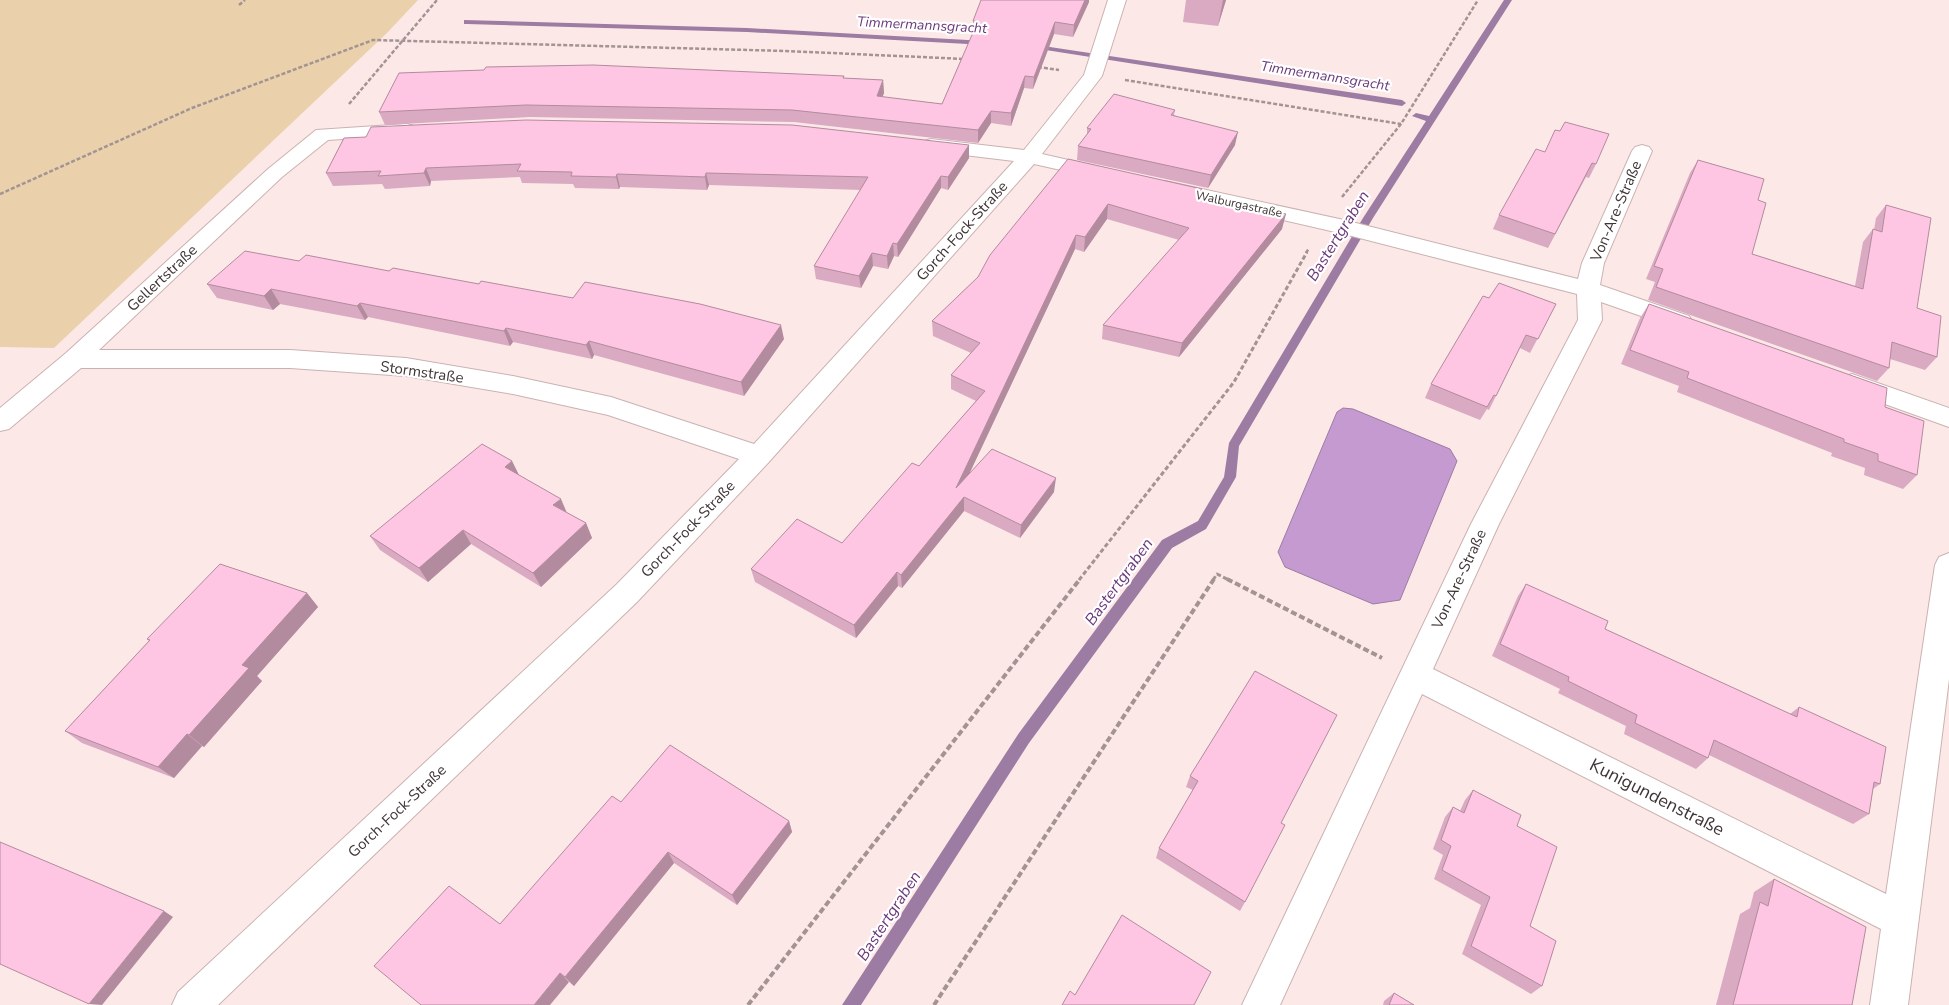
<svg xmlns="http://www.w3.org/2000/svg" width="1949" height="1005" font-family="'Nunito Sans',sans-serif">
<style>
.green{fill:#ead1ac}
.water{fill:#c49ad1;stroke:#9c7ca2}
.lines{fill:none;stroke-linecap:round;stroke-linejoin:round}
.stream{fill:#9c7ca2;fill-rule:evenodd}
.minor-casing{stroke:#cbb2b2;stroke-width:2}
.path-far2{stroke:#a39393;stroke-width:2.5;stroke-dasharray:4 2;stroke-linecap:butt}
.path-far1{stroke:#a39393;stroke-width:3;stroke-dasharray:4.5 2.5;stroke-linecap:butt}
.path{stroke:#a39393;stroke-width:4;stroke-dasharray:6 3;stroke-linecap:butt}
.minor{fill:#fff;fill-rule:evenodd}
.wall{fill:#daaac2}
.shaded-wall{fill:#b28b9e}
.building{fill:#fec6e2;stroke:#b28b9e}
.labels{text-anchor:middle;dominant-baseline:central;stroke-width:4.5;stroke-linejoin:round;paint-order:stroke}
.far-street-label{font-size:12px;fill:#3f3535;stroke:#fff}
.far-water-label{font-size:14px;font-style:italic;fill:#6b387b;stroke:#fff}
.street-label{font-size:15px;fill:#3f3535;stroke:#fff}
.water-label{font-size:16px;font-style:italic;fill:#6b387b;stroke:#fff}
.near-street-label{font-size:18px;fill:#3f3535;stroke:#fff}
</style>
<rect width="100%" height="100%" fill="#fde8e8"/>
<polygon class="green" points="0,0 418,0 387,33 54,348 0,347"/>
<polygon class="water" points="1343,408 1353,409 1450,449 1457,461 1400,600 1373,604 1285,567 1278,552 1337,412"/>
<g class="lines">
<g class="stream">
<polygon points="1504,0 1512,0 1373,218 1239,446 1236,477 1206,529 1172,548 1029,743 861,1005 842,1005 1019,733 1162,540 1198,521 1224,477 1229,443 1363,218 1426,121 1412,116 1416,113 1429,116"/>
<polygon points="464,20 747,28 986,41 990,43 986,45 747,32 467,24 464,24"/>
<polygon points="1030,44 1402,100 1406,103 1402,106 1033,48 1030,48"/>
</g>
<g class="minor-casing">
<g id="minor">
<polygon points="1108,0 1126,0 1102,76 1042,154 1108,169 1111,173 1108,177 1101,179 1034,164 768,463 637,602 218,1005 172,1005 178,992 617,584 739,459 608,415 513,394 406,376 290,368 81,368 9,429 0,431 0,408 66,353 268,169 316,130 407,124 414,126 417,130 414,134 328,140 282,177 99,350 290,350 406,358 513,376 611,397 754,444 1014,161 931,151 924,149 921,145 924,141 931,139 1024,150 1084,75"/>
<polygon points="1642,145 1649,147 1652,151 1604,263 1600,285 1689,316 1693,322 1689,328 1681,330 1601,302 1602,320 1499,524 1433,669 1886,894 1935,565 1939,557 1949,553 1949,679 1908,1005 1870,1005 1881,929 1422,694 1280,1005 1242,1005 1471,524 1578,320 1577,294 1344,234 1158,191 1154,187 1158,183 1165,181 1344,220 1578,279 1582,263 1632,151 1635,147"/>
<polygon points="1852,374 1949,408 1949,427 1843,389 1839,383 1843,377"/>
</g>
</g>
<g class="path-far2">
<polyline points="239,5 245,0"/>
<polyline points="1038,67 1059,70"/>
<polyline points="1125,80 1401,124"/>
<polyline points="349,104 437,0"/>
<polyline points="0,194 192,108 373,40 786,51 965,59"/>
<polyline points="1342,197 1401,124 1478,0"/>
<polyline points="1306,253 1309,248"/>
</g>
<g class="path-far1">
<polyline points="1079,580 1234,382 1307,252"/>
<polyline points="1213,580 1217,574 1229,580"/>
</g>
<g class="path">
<polyline points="1227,579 1382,658"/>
<polyline points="748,1005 1080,579"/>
<polyline points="934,1005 1214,579"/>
</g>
<use href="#minor" class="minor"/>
</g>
<g class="wall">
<polygon points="1186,0 1226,0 1218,26 1183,22"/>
<polygon points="1089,2 1073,37 1054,34 1033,89 1024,88 1011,126 991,123 978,143 794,122 530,117 385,125 379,112 844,76 844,78 883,80 884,93 882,97 942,104 973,33 973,21"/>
<polygon points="1175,110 1174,115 1235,145 1208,188 1077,160 1078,146 1087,135 1087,128"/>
<polygon points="344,138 969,145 969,158 948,190 941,188 898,257 894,256 888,269 873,266 861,288 816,279 814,266 861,190 709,185 707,190 620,187 619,189 575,188 573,184 522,183 520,177 431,181 430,186 385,189 382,184 333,186 326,173"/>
<polygon points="1545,152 1596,164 1589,178 1586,177 1548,248 1493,229 1499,215"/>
<polygon points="1068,159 1200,197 1282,229 1179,357 1102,339 1103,325 1179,240 1107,219 1084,252 1075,249 970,472 1054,492 1020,538 964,511 902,588 898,586 856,638 755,582 751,569 842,543 919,466 976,401 951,389 951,375 971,353 933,336 932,321 978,277"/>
<polygon points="1698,160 1758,200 1752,254 1855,286 1863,242 1873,229 1874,230 1876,218 1886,205 1917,308 1937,357 1925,370 1890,359 1889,368 1877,381 1648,300 1655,282 1646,279 1690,173"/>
<polygon points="299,261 389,271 479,284 784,339 744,396 594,355 592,359 513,342 510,346 368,317 365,320 280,304 273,310 217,298 207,284"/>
<polygon points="1489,298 1556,304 1530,353 1520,348 1489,410 1487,409 1480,420 1425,398 1431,384"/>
<polygon points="1649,304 1885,407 1917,475 1903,489 1864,475 1865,468 1831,456 1832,453 1677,392 1679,386 1621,364 1640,318"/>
<polygon points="512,461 518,474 567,513 586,523 592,538 541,587 471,544 428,582 380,550 370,536"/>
<polygon points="1526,584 1605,629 1790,714 1799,707 1880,784 1873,789 1869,814 1853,824 1709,755 1708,758 1696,769 1624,734 1626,726 1558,693 1560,689 1492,656 1518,596"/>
<polygon points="307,593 318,607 257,676 262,681 204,747 202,746 174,778 82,743 65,731 149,641 147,639"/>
<polygon points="1190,776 1281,823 1245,902 1240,911 1156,858 1159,848 1193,790 1186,787"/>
<polygon points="1473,790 1517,826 1530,926 1542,986 1531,994 1462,954 1481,905 1434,879 1443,855 1433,849 1445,817 1453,807 1460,811 1465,800"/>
<polygon points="621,802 789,821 792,832 737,905 674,863 574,986 500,924"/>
<polygon points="1774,879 1852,1005 1716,1005 1740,914 1750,908 1754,892"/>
<polygon points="1394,993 1414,1005 1383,1005 1384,1001"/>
</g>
<g class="shaded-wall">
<polygon points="1085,0 1089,0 1089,2 1073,37 1074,25"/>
<polygon points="1223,0 1226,0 1218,26"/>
<polygon points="1055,22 1054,34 1033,89 1034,77"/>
<polygon points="1025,76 1024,88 1011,126 1011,113"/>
<polygon points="883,80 884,93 878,109 877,96"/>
<polygon points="991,111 991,123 978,143 978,130"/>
<polygon points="1238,132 1235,145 1208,188 1211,175"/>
<polygon points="969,145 969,158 948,190 948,177"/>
<polygon points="426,168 431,181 430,186 424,173"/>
<polygon points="706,173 709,185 707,190 705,177"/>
<polygon points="617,174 620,187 619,189 616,177"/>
<polygon points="941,176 941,188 898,257 897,244"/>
<polygon points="1202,189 1199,203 1197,196"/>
<polygon points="1108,204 1107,219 1084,252 1085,237"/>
<polygon points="1286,214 1282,229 1179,357 1182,343"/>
<polygon points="1076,235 1075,249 956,502 956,488"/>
<polygon points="893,243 894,256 888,269 887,256"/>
<polygon points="872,253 873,266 861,288 859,276"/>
<polygon points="271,289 280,304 273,310 264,296"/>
<polygon points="360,303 368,317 365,320 357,306"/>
<polygon points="781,325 784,339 744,396 741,382"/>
<polygon points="506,328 513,342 510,346 504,331"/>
<polygon points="589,341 594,355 592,359 586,345"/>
<polygon points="512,461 519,475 505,467"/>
<polygon points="1056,478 1054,492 1020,538 1021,525"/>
<polygon points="964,497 964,511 902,588 901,575"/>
<polygon points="561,499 567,513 553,505"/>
<polygon points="586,523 592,538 541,587 533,573"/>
<polygon points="463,530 471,544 428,582 419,568"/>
<polygon points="897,572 898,586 856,638 854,625"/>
<polygon points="307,593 318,607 257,676 262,681 204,747 189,735 242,665"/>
<polygon points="187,734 202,746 174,778 158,767"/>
<polygon points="789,821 792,832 737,905 732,895"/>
<polygon points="668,852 674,863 574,986 565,977"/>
<polygon points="164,911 173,917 102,1005 89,1004"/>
<polygon points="560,973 569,982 550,1005 534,1005"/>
</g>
<g class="building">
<polygon points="981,0 1085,0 1074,25 1055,22 1034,77 1025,76 1011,113 991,111 978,130 792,110 526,105 379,112 399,73 484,70 486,67 593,65 844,76 843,78 883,80 877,96 942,104 978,21 973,21"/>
<polygon points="1114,94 1175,110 1171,115 1238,132 1211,175 1078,146 1091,129 1087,128"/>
<polygon points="526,120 792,125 969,145 948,177 941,176 897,244 893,243 887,256 872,253 859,276 814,266 868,177 706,173 705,177 617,174 616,177 571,176 572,172 517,171 521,164 426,168 424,173 378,176 381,171 326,173 344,138 366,137 371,127"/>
<polygon points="1565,122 1609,134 1596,164 1592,163 1555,234 1499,215 1536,149 1545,152 1555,130 1560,131"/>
<polygon points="1068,159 1202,189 1197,196 1286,214 1182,343 1103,325 1189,228 1108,204 1085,237 1076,235 956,488 992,449 1056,478 1021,525 964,497 901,575 897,572 854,625 751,569 797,519 842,543 912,463 919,466 985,391 951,375 980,343 932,321 978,277 990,255"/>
<polygon points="1698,160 1764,179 1758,200 1766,203 1752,254 1863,289 1873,229 1882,232 1886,205 1931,218 1917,308 1941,316 1937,357 1892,342 1889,368 1656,287 1663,269 1654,266"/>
<polygon points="245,251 299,261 306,255 389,271 393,268 479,284 481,281 573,298 585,282 700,304 781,325 741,382 589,341 586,345 506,328 504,331 360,303 357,306 271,289 264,296 207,284"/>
<polygon points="1499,283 1556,304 1538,339 1526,335 1496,396 1494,395 1487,407 1431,384 1483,296 1489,298"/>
<polygon points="1649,304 1887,388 1885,407 1924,421 1917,475 1878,461 1878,454 1844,442 1844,439 1687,378 1689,372 1630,350"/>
<polygon points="482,444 512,461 505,467 561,499 553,505 586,523 533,573 463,530 419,568 370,536"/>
<polygon points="220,564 307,593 242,665 249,668 189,735 187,734 158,767 65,731 150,640 147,639"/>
<polygon points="1526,584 1608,621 1605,629 1797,717 1799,707 1886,747 1880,784 1874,782 1869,814 1714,740 1708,758 1635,723 1637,715 1568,681 1569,677 1500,644"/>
<polygon points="1255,671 1337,715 1281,823 1285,825 1245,902 1159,848 1198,781 1190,776"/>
<polygon points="670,745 789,821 732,895 668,852 565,977 560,973 534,1005 421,1005 374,966 449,886 500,924 612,796 621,802"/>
<polygon points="1473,790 1521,815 1517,826 1557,847 1530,926 1556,941 1542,986 1471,946 1490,897 1442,870 1451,846 1441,840 1453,807 1464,813"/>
<polygon points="0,842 164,911 89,1004 0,964"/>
<polygon points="1774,879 1866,927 1852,1005 1733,1005 1760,902 1768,906"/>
<polygon points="1122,915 1211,972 1194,1005 1062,1005 1070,991 1075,995"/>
<polygon points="1394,993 1414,1005 1389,1005"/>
</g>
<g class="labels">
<g class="far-street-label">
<text transform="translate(1239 204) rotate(12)">Walburgastraße</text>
</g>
<g class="far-water-label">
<text transform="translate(922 25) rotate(3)">Timmermannsgracht</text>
<text transform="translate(1325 76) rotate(9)">Timmermannsgracht</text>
</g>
<g class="street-label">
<text transform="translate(1616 211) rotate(-67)">Von-Are-Straße</text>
<text transform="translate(962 231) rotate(-48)">Gorch-Fock-Straße</text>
<text transform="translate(162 278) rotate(-43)">Gellertstraße</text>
<text transform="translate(422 372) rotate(8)">Stormstraße</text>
<text transform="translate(688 529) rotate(-46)">Gorch-Fock-Straße</text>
<text transform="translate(1459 579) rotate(-65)">Von-Are-Straße</text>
<text transform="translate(397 811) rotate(-43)">Gorch-Fock-Straße</text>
</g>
<g class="water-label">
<text transform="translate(1338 236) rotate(-58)">Bastertgraben</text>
<text transform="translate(1119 582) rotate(-54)">Bastertgraben</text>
<text transform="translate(889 916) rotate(-57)">Bastertgraben</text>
</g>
<g class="near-street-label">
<text transform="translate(1657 797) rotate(27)">Kunigundenstraße</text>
</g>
</g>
</svg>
